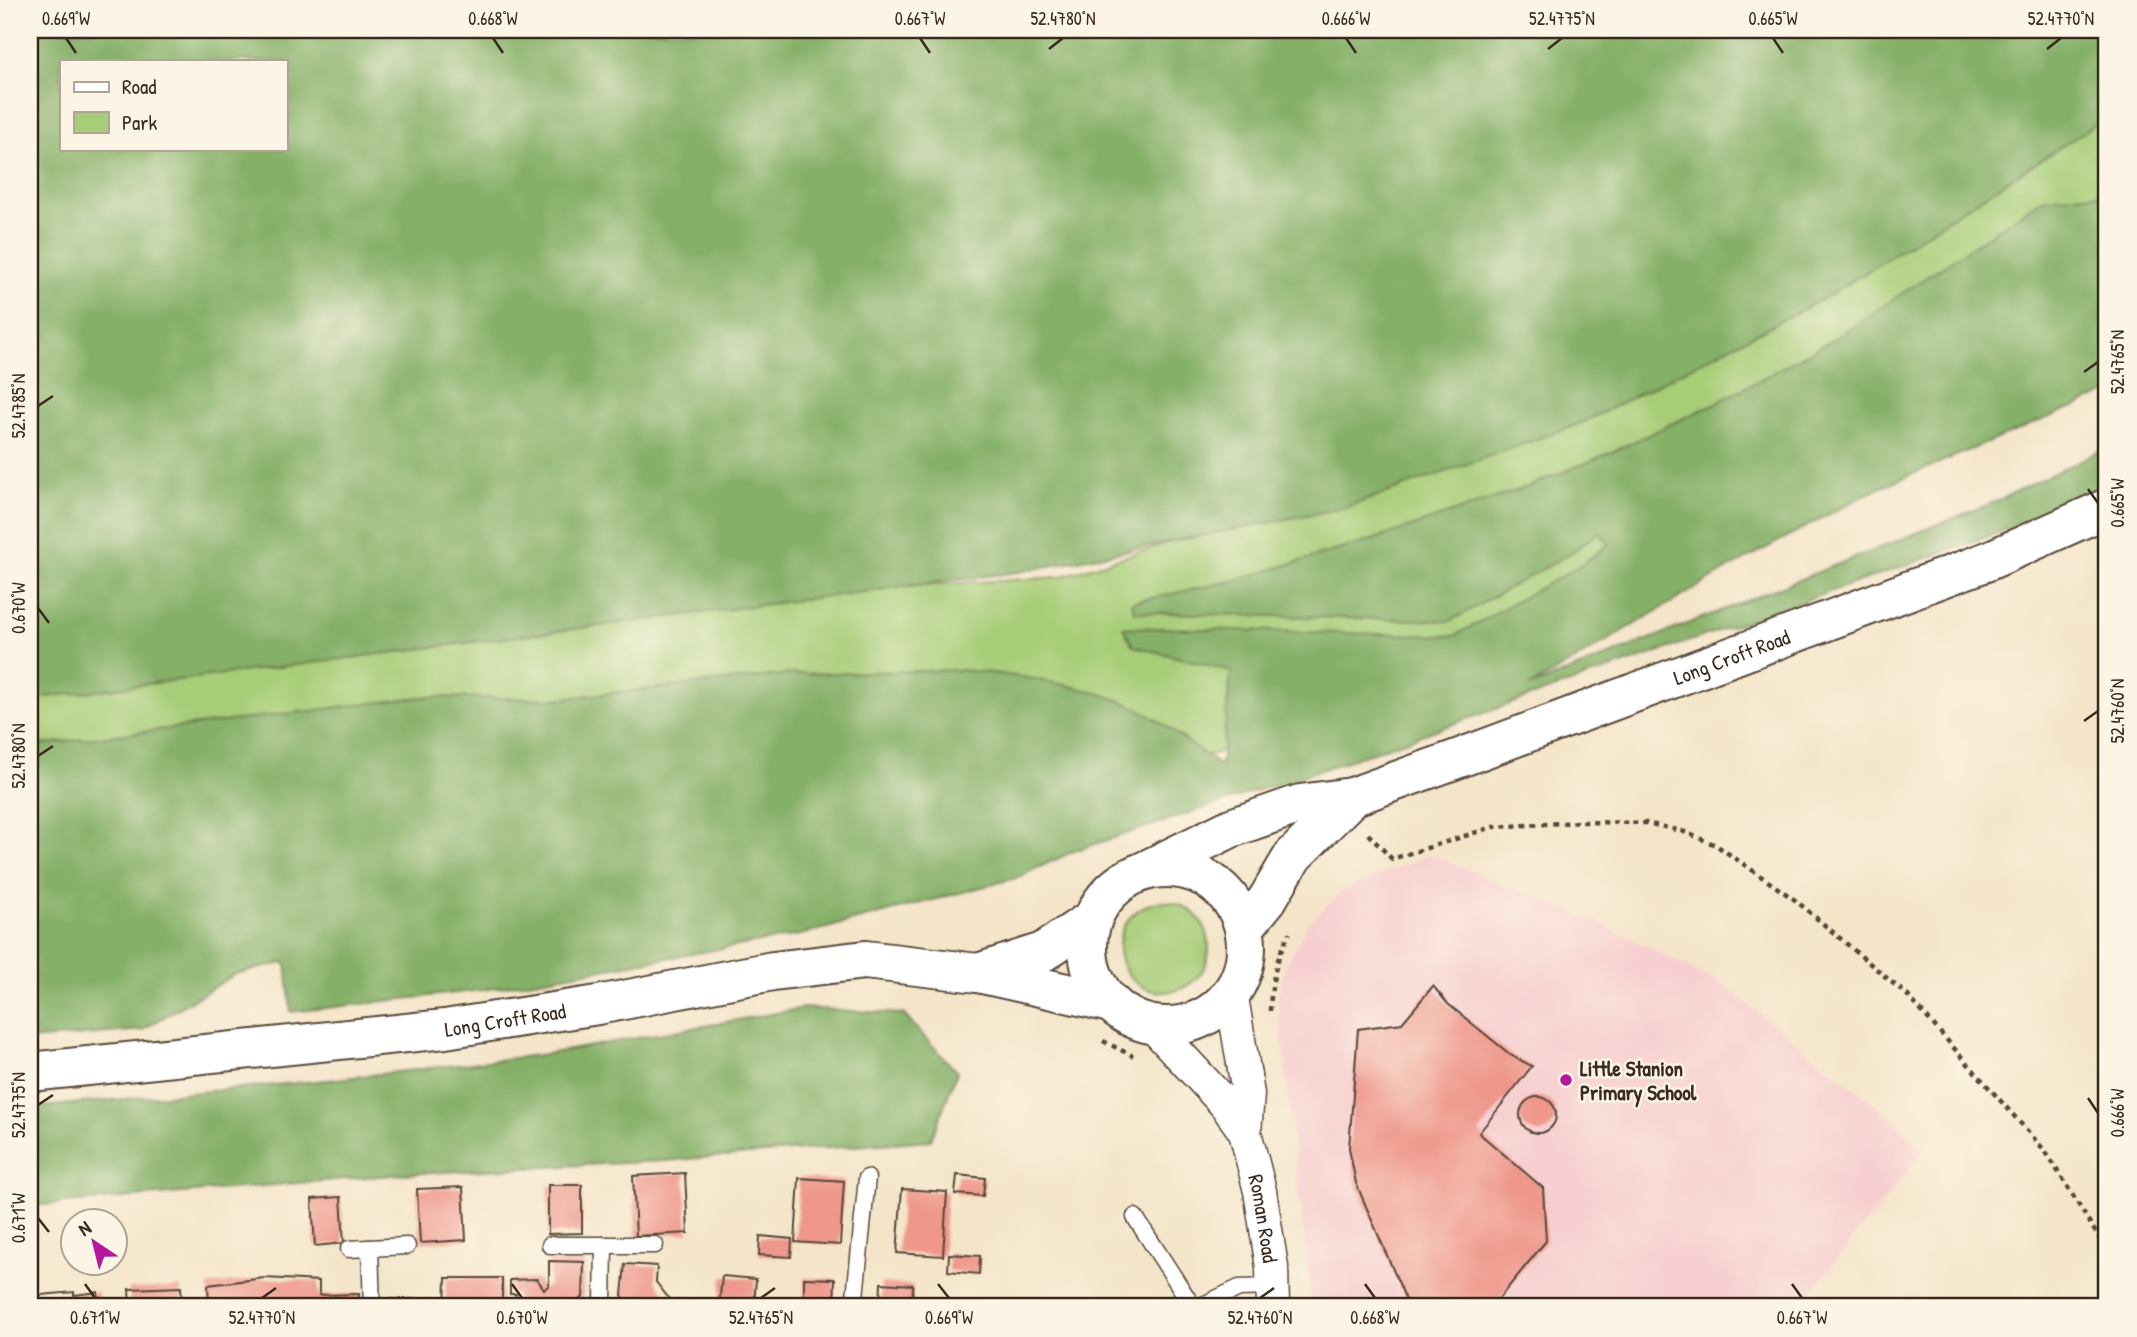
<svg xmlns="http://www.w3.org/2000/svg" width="2137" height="1337" font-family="'Patrick Hand',sans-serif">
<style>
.built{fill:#f7cfd0}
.green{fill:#a7cd78;stroke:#717c4b;stroke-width:2}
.forest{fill:#85b068;stroke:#606d43;stroke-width:2;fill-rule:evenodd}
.building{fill:#ee978a}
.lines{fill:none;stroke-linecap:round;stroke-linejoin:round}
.service-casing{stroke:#574638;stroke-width:19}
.minor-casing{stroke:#574638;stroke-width:35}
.tertiary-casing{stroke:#574638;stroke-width:42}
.path{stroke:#574638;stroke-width:4.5;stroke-dasharray:5 5;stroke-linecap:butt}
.service{stroke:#fff;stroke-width:16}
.minor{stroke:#fff;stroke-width:32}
.tertiary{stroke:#fff;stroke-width:38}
.ticks{fill:none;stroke:#3b2a1e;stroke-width:2.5}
.poi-dot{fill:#b5179e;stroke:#fcf5e5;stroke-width:2.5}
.labels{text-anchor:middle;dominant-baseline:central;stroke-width:5;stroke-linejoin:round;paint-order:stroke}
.street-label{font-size:21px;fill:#3b2a1e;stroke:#fcf5e5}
.poi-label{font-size:21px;font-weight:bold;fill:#3b2a1e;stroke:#fcf5e5;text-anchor:start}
.neatline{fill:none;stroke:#3b2a1e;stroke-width:2.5}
.ticks-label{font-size:18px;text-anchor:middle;fill:#3b2a1e}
</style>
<rect width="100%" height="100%" fill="#fcf5e5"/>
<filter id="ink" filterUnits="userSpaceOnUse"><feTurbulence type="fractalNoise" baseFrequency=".0143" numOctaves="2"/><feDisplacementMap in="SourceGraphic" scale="14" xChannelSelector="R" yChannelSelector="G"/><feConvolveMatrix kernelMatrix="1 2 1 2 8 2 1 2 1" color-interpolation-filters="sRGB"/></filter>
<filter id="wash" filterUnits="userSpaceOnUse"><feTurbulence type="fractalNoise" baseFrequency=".00686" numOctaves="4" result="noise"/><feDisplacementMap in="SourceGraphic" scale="28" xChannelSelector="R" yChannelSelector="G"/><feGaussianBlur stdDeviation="1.57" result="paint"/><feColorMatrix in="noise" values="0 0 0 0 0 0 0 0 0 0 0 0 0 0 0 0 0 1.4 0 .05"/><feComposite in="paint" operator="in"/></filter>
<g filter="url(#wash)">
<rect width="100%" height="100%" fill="#f4e5c9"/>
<polygon class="built" points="1430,854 1600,923 1721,983 1890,1116 1923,1151 1799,1307 1312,1307 1277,996 1286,964 1309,922 1344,890"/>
<g class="green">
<polygon points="2107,117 2107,370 1364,716 1120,777 30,979 30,639 1060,577 1565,417"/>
<circle cx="1164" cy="947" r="45"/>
</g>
<g class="forest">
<path d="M30,30H2107V117L1829,296L1582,423L1347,507L1018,572L30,699ZM61,61H285V149H61Z"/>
<path d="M2107,193V393L1874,490L1733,566L1529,687L1997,501L2107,447V493L2101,497L1353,759L1074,851L1016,878L800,935L482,990L291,1012L286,962L236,974L142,1030L30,1040V746L421,697L555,699L790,674L961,670C1012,674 1103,687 1146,713C1172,729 1196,749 1221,766L1231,671L1133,646L1123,627L1454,636L1579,566L1609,544L1599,532L1571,553L1450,621L1134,612L1132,602L1232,581L1375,539L1530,486L1614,451L1722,400L1831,341L2044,198Z"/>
<polygon points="804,1008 903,1014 957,1072 931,1140 663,1161 403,1174 30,1206 30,1108 337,1079 547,1054"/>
</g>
<g id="blocks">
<g class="building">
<polygon points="1433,986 1448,1004 1512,1056 1532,1066 1479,1133 1543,1188 1546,1241 1492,1307 1409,1307 1356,1183 1349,1148 1358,1029 1402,1023"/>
<circle cx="1538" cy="1115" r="18"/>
<polygon points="685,1173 688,1233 636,1236 633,1176"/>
<polygon points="957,1175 985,1178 983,1196 955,1194"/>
<polygon points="799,1178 844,1181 840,1245 795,1242"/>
<polygon points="548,1185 582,1185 582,1233 548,1234"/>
<polygon points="463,1187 466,1240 420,1243 417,1189"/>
<polygon points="902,1189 947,1192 943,1256 897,1253"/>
<polygon points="341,1197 344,1243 315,1246 312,1199"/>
<polygon points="760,1236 792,1239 791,1257 759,1255"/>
<polygon points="949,1254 980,1256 979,1274 948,1271"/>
<polygon points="549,1261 584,1262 583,1297 578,1302 581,1304 578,1307 516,1307 516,1294 510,1294 510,1280 537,1279 544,1289 549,1285"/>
<polygon points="625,1264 657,1266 656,1282 670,1300 689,1301 688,1307 629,1307 622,1295"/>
<polygon points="722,1276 756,1279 754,1307 719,1307"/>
<polygon points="265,1278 319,1281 319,1295 359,1294 359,1307 209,1307 208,1285"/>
<polygon points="446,1278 502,1278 502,1307 445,1307"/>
<polygon points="804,1278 835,1279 834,1307 790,1307 804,1296"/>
<polygon points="881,1283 913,1285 912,1303 915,1307 880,1307"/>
<polygon points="181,1287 182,1307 130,1307 129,1289"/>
<polygon points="74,1292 74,1295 98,1292 99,1307 30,1307 30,1296"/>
<rect x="384" y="1299" width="48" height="8"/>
</g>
</g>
</g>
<g filter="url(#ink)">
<use href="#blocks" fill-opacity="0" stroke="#574638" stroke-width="2"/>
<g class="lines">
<g class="service-casing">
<g id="service">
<polyline points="1135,1217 1193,1307"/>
<polyline points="550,1245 655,1245"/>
<polyline points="370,1248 372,1307"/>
<polyline points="349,1249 407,1246"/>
<polyline points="603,1307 604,1245"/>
<polyline points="854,1307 867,1178"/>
<polyline points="1199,1307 1239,1288 1272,1287"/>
</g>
</g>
<g class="minor-casing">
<g id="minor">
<path id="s1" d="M1231,991L1248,1094L1245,1132L1260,1191L1272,1267L1273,1307"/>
<polyline points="1151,1024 1225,1104 1245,1132"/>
</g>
</g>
<g class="tertiary-casing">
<g id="tertiary">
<circle cx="1167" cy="947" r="79"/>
<path id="s2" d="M1146,870L1231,828L1300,804L1352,797L1457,759L1988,561L2107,508"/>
<polyline points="1244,928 1267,900 1293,856 1352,797"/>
<polyline points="978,973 1043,952 1092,919"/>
<path id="s3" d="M30,1072L445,1029L598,1005L773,971L865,960L978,973L1111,1003"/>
</g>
</g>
<g class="path">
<polyline points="1368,834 1392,859 1493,827 1579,822 1646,823 1682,831 1716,845 1795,900 1907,995 2046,1152 2107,1251"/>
<path d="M1270,1011C1271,984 1276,956 1290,933"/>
<polyline points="1103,1041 1133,1056"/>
</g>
<use href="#service" class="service"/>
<use href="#minor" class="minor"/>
<use href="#tertiary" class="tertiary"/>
</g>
</g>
<path class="ticks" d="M66,38L76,53M493,38L503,53M920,38L930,53M1346,38L1356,53M1773,38L1783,53M1049,49L1063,38M1548,49L1562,38M2047,49L2061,38M2084,372L2098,362M38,406L53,396M2088,489L2098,503M38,608L49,623M2084,721L2098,711M38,756L53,746M2088,1098L2098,1113M38,1105L53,1095M38,1218L49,1232M85,1284L95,1298M512,1284L522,1298M938,1284L949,1298M1365,1284L1375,1298M1792,1284L1802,1298M262,1298L276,1288M761,1298L775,1288M1260,1298L1274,1288"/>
<circle class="poi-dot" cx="1566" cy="1080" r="7"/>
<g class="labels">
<g class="street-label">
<text stroke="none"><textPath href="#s2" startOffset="625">Long Croft Road</textPath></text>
<text stroke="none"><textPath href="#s3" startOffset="478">Long Croft Road</textPath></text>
<text stroke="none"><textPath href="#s1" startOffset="231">Roman Road</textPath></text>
</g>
<g class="poi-label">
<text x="1580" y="1068">Little Stanion<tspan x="1580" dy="24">Primary School</tspan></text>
</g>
</g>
<rect width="2137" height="1337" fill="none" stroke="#fcf5e5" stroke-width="77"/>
<rect x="60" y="60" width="228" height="91" fill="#fcf5e5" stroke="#afa495" stroke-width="2"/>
<rect x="74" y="82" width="35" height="10" fill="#ffffff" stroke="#afa495" stroke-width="2"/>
<text x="122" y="94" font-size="21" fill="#3b2a1e">Road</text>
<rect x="74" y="112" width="35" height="21" fill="#a7cd78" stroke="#afa495" stroke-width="2"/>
<text x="122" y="130" font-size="21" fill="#3b2a1e">Park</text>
<g transform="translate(94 1242) rotate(325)"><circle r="33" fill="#fcf5e5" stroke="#afa495" stroke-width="2"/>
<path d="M0-5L12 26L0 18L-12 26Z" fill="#b5179e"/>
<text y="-10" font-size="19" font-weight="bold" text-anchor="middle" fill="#3b2a1e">N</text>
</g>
<rect x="38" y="38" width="2060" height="1260" class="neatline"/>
<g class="ticks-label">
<text x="66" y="25">0.669°W</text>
<text x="493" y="25">0.668°W</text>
<text x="920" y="25">0.667°W</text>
<text x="1063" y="25">52.4780°N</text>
<text x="1346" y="25">0.666°W</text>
<text x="1562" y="25">52.4775°N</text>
<text x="1773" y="25">0.665°W</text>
<text x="2061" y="25">52.4770°N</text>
<text transform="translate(2118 362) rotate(-90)" y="6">52.4765°N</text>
<text transform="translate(19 406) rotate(-90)" y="6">52.4785°N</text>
<text transform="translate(2118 503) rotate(-90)" y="6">0.665°W</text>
<text transform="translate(19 608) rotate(-90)" y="6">0.670°W</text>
<text transform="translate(2118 711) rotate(-90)" y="6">52.4760°N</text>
<text transform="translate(19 756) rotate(-90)" y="6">52.4780°N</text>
<text transform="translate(19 1105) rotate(-90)" y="6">52.4775°N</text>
<text transform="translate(2118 1113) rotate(-90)" y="6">0.666°W</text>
<text transform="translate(19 1218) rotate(-90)" y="6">0.671°W</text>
<text x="95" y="1324">0.671°W</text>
<text x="262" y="1324">52.4770°N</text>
<text x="522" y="1324">0.670°W</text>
<text x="761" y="1324">52.4765°N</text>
<text x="949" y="1324">0.669°W</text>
<text x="1260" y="1324">52.4760°N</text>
<text x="1375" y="1324">0.668°W</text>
<text x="1802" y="1324">0.667°W</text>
</g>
</svg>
